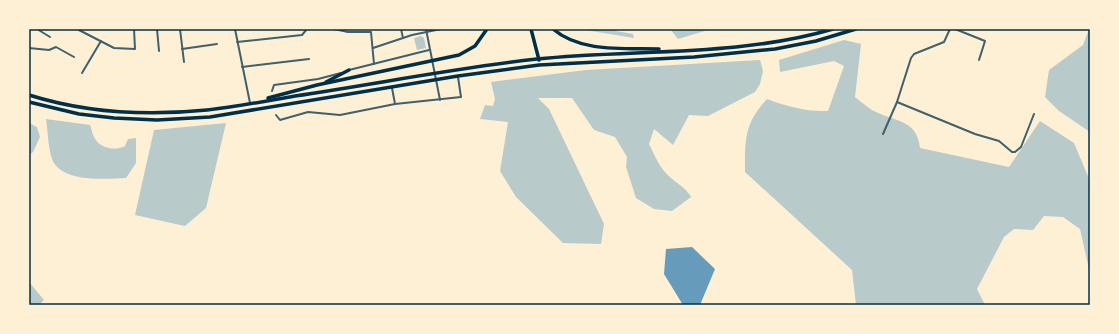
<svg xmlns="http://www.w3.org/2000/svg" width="1119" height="334" font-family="Spectral,serif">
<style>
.green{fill:#b9caca}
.water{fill:#669bbc}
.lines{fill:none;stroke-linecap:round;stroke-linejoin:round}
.minor{stroke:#3f606c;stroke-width:2}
.trunk{stroke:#003049;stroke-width:3.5}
.neatline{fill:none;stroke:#003049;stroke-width:1.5}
</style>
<rect width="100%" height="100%" fill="#fdf0d5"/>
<g class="green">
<polygon points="579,29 615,29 616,31 633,34 634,38"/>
<polygon points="670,29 707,29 708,30 678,39"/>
<polygon points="1089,29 1090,29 1090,132 1059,111 1045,97 1049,70 1083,45"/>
<polygon points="421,36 424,38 426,48 417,50 414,38"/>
<path d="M844,40L861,44L855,97C860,101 866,106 872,110C893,122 917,118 920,148L1009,167L1040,121L1074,143L1090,181V274L1080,229L1063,217L1044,216L1033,230L1014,229L1004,237L977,289L985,305H856L852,270L745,172C745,140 744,124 767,99C786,106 807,112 828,111L844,66L834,61L780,72L779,60Z"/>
<path d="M760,60L763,71L760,84L755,92L708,116L689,115L673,145L654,129L649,144C655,156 660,169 671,178C679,185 685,187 691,197L672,211L654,209L636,198L626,167L627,157L615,137L594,130L572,98H538L549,109L604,224L601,244L563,243L516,197L500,171L508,122L480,119L485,105L493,106L495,99L491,82L586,70Z"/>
<path d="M46,119L90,125C92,129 92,134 94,137C100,149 115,151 125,146L128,139L136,138V163L126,178C106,179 61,183 52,159C48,147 48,132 46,119Z"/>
<polygon points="29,123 37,127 40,137 33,152 29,155"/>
<polygon points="226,123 206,208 185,226 135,215 154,130"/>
<polygon points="29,282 44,300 39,305 29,305"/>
</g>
<polygon class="water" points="692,247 715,269 700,305 683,305 664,274 666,249"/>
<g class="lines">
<g class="minor">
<polyline points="37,29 50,37"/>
<polyline points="77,29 114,48 135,49 134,29"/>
<polyline points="157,29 159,51"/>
<polyline points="180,29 184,62"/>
<polyline points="235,29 250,103"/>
<polyline points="334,29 348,32 371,32 374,64"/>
<polyline points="401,29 403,38"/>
<polyline points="426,29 440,100"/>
<polyline points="955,29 985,41 979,60"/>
<polyline points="237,42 302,35 307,29"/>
<polyline points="29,48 49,50 56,47 74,57"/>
<polyline points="373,48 412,35 441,29"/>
<polyline points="182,49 217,44"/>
<polyline points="242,67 309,59"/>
<polyline points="349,70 429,50"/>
<polyline points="82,73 101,41"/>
<polyline points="392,88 395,104"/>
<polyline points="272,91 274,85 318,79 341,73"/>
<polyline points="897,102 975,134 999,141 1012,152 1015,152 1021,147 1034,114"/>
<polyline points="276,115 280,120 308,112 340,115 395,104 461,97 458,77"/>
<polyline points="883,134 897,102 911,58 914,54 944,42 950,29"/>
</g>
<g class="trunk">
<polyline points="531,29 539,60"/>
<path d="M553,29C581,53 625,48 659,49"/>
<polyline points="326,82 349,70"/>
<path d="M29,95C86,113 147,116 207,110C236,107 266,101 295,96C376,84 456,68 537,59C635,49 738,57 833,29"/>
<polyline points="268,98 317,85 459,55 475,46 487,29"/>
<polyline points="29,102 79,114 114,118 157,120 210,117 458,76 539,65 694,57 775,49 816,41 856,29"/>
</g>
</g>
<rect width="1119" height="334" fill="none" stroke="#fdf0d5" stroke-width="60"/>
<rect x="30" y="30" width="1059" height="274" class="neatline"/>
</svg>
